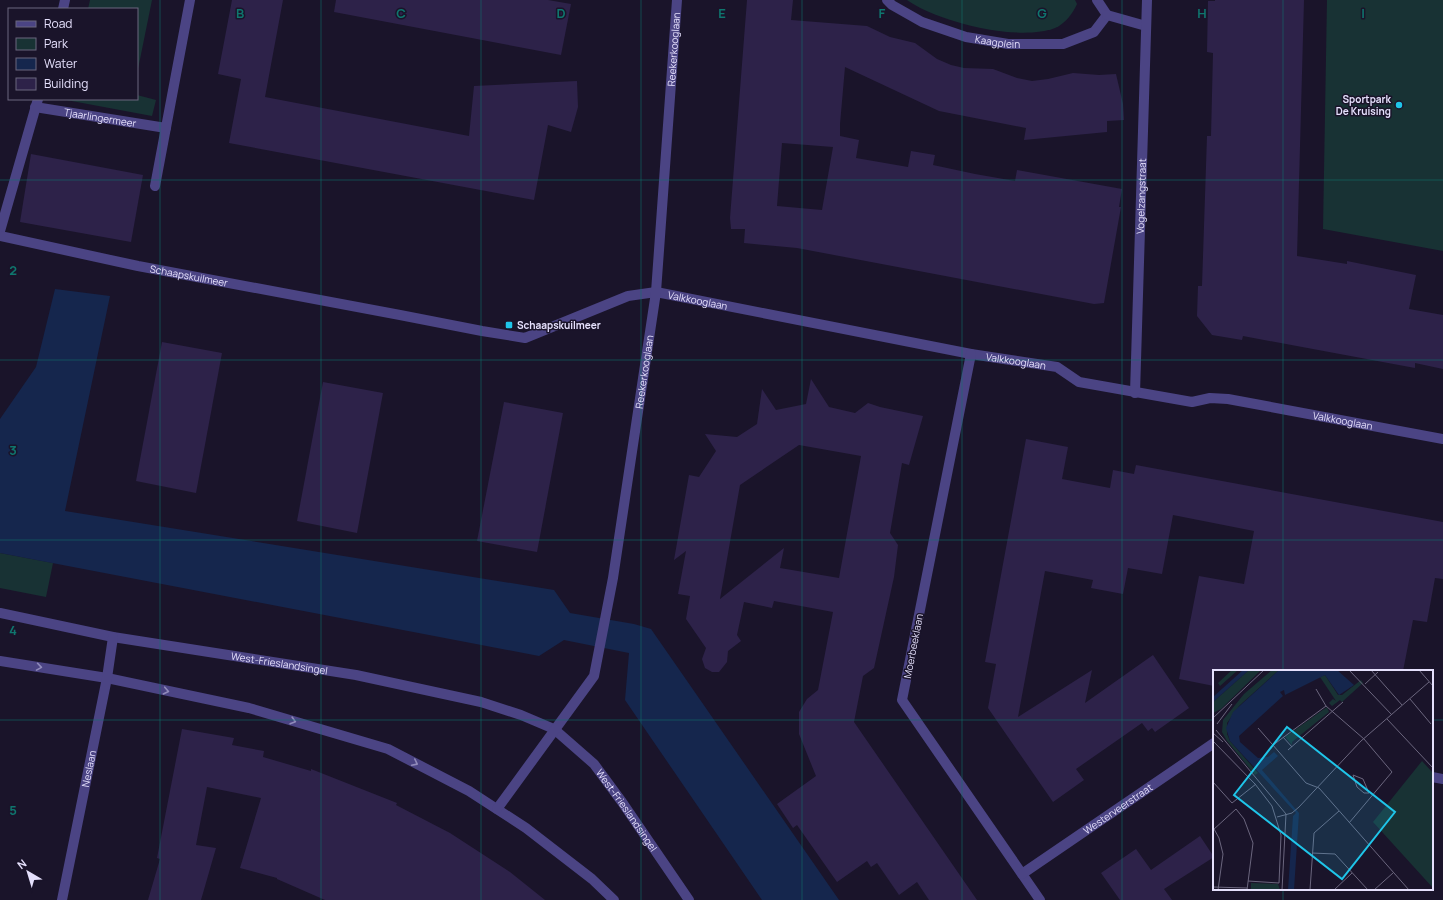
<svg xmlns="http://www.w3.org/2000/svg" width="1443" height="900" font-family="Manrope,sans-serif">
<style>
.green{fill:#183234}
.water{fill:#15264d}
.building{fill:#2d2249;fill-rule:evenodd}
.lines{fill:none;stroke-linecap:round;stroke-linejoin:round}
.minor{stroke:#4b4484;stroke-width:10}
.oneway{stroke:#908aba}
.grid{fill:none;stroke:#0f766e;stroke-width:1;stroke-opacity:0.55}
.poi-dot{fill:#1fc5e9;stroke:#1a142a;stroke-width:1.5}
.labels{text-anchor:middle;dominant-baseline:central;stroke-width:3;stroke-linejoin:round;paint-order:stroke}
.street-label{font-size:10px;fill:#e5e0fc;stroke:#1a142a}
.poi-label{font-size:10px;font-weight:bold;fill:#e5e0fc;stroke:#1a142a;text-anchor:end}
.inset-road{fill:none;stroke:#6b667e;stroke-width:1}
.view{fill:#1fc5e9;fill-opacity:0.15;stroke:#1fc5e9;stroke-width:2}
.inset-edge{fill:none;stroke:#e5e0fc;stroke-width:2}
.grid-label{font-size:13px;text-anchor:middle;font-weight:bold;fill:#0f766e;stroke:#1a142a;stroke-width:3;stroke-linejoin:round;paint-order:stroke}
</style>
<rect width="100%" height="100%" fill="#1a142a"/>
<g class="green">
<polygon points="90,0 152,0 137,74 137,9 88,9"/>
<path d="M907,0H1075L1077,4C1073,13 1065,24 1055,28C1018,42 938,22 907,0Z"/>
<polygon points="1327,0 1443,0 1443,251 1323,229"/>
<polygon points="137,95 156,100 152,116 61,99 137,99"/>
<polygon points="0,553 53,563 46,597 0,588"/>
</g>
<polygon class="water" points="55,289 110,296 65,511 554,590 570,613 634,624 651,629 839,900 762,900 625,700 629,653 564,640 539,656 0,553 0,419 36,367"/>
<g class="building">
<polygon points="232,0 283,0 265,97 469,136 474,86 577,81 578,107 571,132 548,125 534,200 229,143 241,79 218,74"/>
<polygon points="336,0 548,0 571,4 561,55 334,12"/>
<path d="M747,0H793L791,20L867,26L890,37L915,43L937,59L951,65L964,68L993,69L1017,78L1032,81L1048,79L1073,73L1099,75L1116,74L1123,104L1124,120L1107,121V132L1024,140L1026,128L939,111L845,67L840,124V136L859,140L856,158L908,167L911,151L935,155L933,165L975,174L1015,181L1017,170L1122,189L1119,207H1121L1104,303L1094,304L797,248L744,243L745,229H731L730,218ZM782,143L833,147L822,210L777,206Z"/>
<polygon points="1215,0 1304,0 1297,256 1347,264 1347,261 1416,275 1409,309 1443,315 1443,369 1415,363 1415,368 1243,336 1242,340 1212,335 1197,316 1198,286 1202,286 1207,136 1211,136 1213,53 1207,52 1208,1 1215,1"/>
<polygon points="31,154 143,175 131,242 20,222"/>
<polygon points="162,342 222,353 196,493 136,481"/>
<path d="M811,379L829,407L855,413L868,403L880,407L923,416L909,465L902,463L890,533L898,545L894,577L874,668L863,676L854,722L977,900H929L917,882L899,895L877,863L871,867L867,861L837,882L797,825L793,828L777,804L816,776L799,734V712L807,699L818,690L833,612L774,601L772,608L744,602L737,635L741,641L728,651L727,662L719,672H712L705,668L702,659L706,648L686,619L690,596L678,594L686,551L674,560L689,475L699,477L716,451L705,434L737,437L757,424L762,389L776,410L806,404ZM799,445L861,456L839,578L780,568L784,548L720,599L740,485Z"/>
<polygon points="323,382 383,393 357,533 297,521"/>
<polygon points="504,402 563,413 537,552 477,541"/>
<polygon points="1026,439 1068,447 1062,479 1110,488 1113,470 1134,474 1136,465 1443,522 1443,579 1435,578 1427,622 1413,620 1403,671 1214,671 1214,686 1179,679 1199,576 1244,584 1254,531 1173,515 1162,574 1128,568 1123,594 1091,588 1093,580 1045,571 1018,717 1092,670 1085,703 1153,655 1189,708 1155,732 1152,728 1148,731 1142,723 1076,769 1084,780 1053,802 988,708 996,664 985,662"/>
<polygon points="182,729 234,738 232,745 264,751 263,757 311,771 311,769 397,803 396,805 450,833 510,872 545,900 325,900 277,879 277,878 240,868 261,798 207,787 196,845 216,848 201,900 148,900 160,859 157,858"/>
<polygon points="1200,836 1214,857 1164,889 1172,900 1120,900 1101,873 1136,849 1151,870"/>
</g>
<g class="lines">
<g class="minor">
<path id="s1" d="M887,0L892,5L922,22L966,37L1008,44H1063L1094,32L1107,15L1097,0"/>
<polyline points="63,9 65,0"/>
<polyline points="1107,15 1146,26"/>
<path id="s2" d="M35,107L166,128"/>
<polyline points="155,186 190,0"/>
<polyline points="0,231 38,99"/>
<path id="s3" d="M0,236L138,266L400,315L482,331L525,338L628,296L656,292L971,354L1057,367L1079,382L1192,402L1210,398L1228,399L1443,439"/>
<polyline points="971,354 902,700 1040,900"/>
<path id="s4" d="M1135,393L1147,0"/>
<path id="s5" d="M0,613L113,637L356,675L481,702L521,715L554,729L594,764L622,802L689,900"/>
<polyline points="0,661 107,678 249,708 388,749 469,791 526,828 592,879 614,900"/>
<polyline points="1432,777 1443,779"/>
<path id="s6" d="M497,809L594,676L613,578L656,292L677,0"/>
<path id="s7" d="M1022,874L1214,743"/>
<path id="s8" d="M62,900L107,678L113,637"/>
</g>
</g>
<defs><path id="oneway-chevron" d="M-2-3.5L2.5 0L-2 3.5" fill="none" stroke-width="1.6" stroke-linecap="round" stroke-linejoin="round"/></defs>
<g class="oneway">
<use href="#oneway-chevron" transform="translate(39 667) rotate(9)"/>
<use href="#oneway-chevron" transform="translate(166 691) rotate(12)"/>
<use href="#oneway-chevron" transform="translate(293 721) rotate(16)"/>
<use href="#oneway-chevron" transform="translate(415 763) rotate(27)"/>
</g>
<path class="grid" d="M160,0V900M321,0V900M481,0V900M641,0V900M802,0V900M962,0V900M1122,0V900M1283,0V671M0,180H1443M0,360H1443M0,540H1443M0,720H1214M1432,720H1443M1283,889V900"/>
<g class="poi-dot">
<circle cx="1399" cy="105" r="4"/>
<rect x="505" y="321" width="8" height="8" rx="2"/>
</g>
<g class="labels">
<g class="street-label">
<text stroke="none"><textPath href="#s1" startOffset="120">Kaagplein</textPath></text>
<text stroke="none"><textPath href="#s6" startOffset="797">Reekerkooglaan</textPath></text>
<text stroke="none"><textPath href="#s2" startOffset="66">Tjaarlingermeer</textPath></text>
<text stroke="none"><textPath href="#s4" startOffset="197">Vogelzangstraat</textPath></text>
<text stroke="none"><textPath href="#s3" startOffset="193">Schaapskuilmeer</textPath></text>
<text stroke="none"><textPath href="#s3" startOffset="717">Valkkooglaan</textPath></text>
<text stroke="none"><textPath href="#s3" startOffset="1041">Valkkooglaan</textPath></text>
<text stroke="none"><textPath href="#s6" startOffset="473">Reekerkooglaan</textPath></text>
<text stroke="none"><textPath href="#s3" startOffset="1377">Valkkooglaan</textPath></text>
<text transform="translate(913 646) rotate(-79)">Moerbeeklaan</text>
<text stroke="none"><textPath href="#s5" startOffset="284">West-Frieslandsingel</textPath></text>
<text stroke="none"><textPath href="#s8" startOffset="134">Neslaan</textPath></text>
<text stroke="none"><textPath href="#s7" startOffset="116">Westerveerstraat</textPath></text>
<text stroke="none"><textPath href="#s5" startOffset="677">West-Frieslandsingel</textPath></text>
</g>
<g class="poi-label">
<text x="1391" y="99">Sportpark<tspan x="1391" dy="12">De Kruising</tspan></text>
<text x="517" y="325" text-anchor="start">Schaapskuilmeer</text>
</g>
</g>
<g transform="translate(1213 670)">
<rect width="220" height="220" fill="#1a142a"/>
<path d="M19,0H25L7,16L5,13ZM36,0H48L8,39L0,43V32ZM59,0H66L26,36L14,53V64L17,71L45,103L42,105L14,71L9,62L10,50L31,24ZM112,5L125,25H129L148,10L150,13L129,32L127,30L119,36L116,33L120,29L123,31L107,7ZM114,37L116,42L79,72V75L72,67ZM209,91L220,103V218L160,152ZM38,213L65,214L67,220H38Z" fill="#183234"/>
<path d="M30,0H36L0,32V27ZM66,0H124L141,15L126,25L112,5L72,25L71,20L67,22L70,26L26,66L27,72L45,88L55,87L61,82L65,86L49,100L86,143L81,220H75L80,146L83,143L17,71L13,58L20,42Z" fill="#15264d"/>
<path class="inset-road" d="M136,0L179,45M158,0L189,35M206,0L220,16M152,14L165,2M103,19L113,36M197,29L218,54M0,48L51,0M174,49L220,98M4,54L19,34M45,58L93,113L106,118L196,220M3,60L73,144L69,220M0,63L10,72M70,67L79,77M0,71L42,114L59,136L68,165L66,213M60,75L113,36L151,69L179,102L136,153M75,80L130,32M140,105L150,109L156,123H151L144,117ZM0,112L19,133L43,114M64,147L79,143L86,137L148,71L216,12M1,159L6,168L10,184L5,220M0,160L23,139L31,149L40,173L34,220M99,183L122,184L155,220M35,211L66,213M0,217L34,218M97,220L101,163L126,141M121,220L139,203M161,220L180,203"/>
<path class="view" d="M74,57L182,142L129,209L21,125Z"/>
<rect width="220" height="220" class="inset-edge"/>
</g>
<g class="grid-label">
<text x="240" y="18">B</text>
<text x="401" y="18">C</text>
<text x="561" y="18">D</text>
<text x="722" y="18">E</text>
<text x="882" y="18">F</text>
<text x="1042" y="18">G</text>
<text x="1202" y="18">H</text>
<text x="1363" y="18">I</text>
<text x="13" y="275">2</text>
<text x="13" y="455">3</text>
<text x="13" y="635">4</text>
<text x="13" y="815">5</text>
</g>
<rect x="8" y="8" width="130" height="92" fill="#1a142a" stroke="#6b667e"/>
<rect x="16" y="21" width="20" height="6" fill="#4b4484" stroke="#6b667e"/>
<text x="44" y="28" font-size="12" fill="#e5e0fc">Road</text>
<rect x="16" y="38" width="20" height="12" fill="#183234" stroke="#6b667e"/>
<text x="44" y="48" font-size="12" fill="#e5e0fc">Park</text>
<rect x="16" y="58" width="20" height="12" fill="#15264d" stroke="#6b667e"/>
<text x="44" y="68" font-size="12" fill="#e5e0fc">Water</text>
<rect x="16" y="78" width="20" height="12" fill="#2d2249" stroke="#6b667e"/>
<text x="44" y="88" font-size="12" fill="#e5e0fc">Building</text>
<g transform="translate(28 872) rotate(322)" stroke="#1a142a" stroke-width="3" paint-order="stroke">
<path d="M0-3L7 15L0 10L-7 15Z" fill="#e5e0fc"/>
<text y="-6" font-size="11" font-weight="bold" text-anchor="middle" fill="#e5e0fc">N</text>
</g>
</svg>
